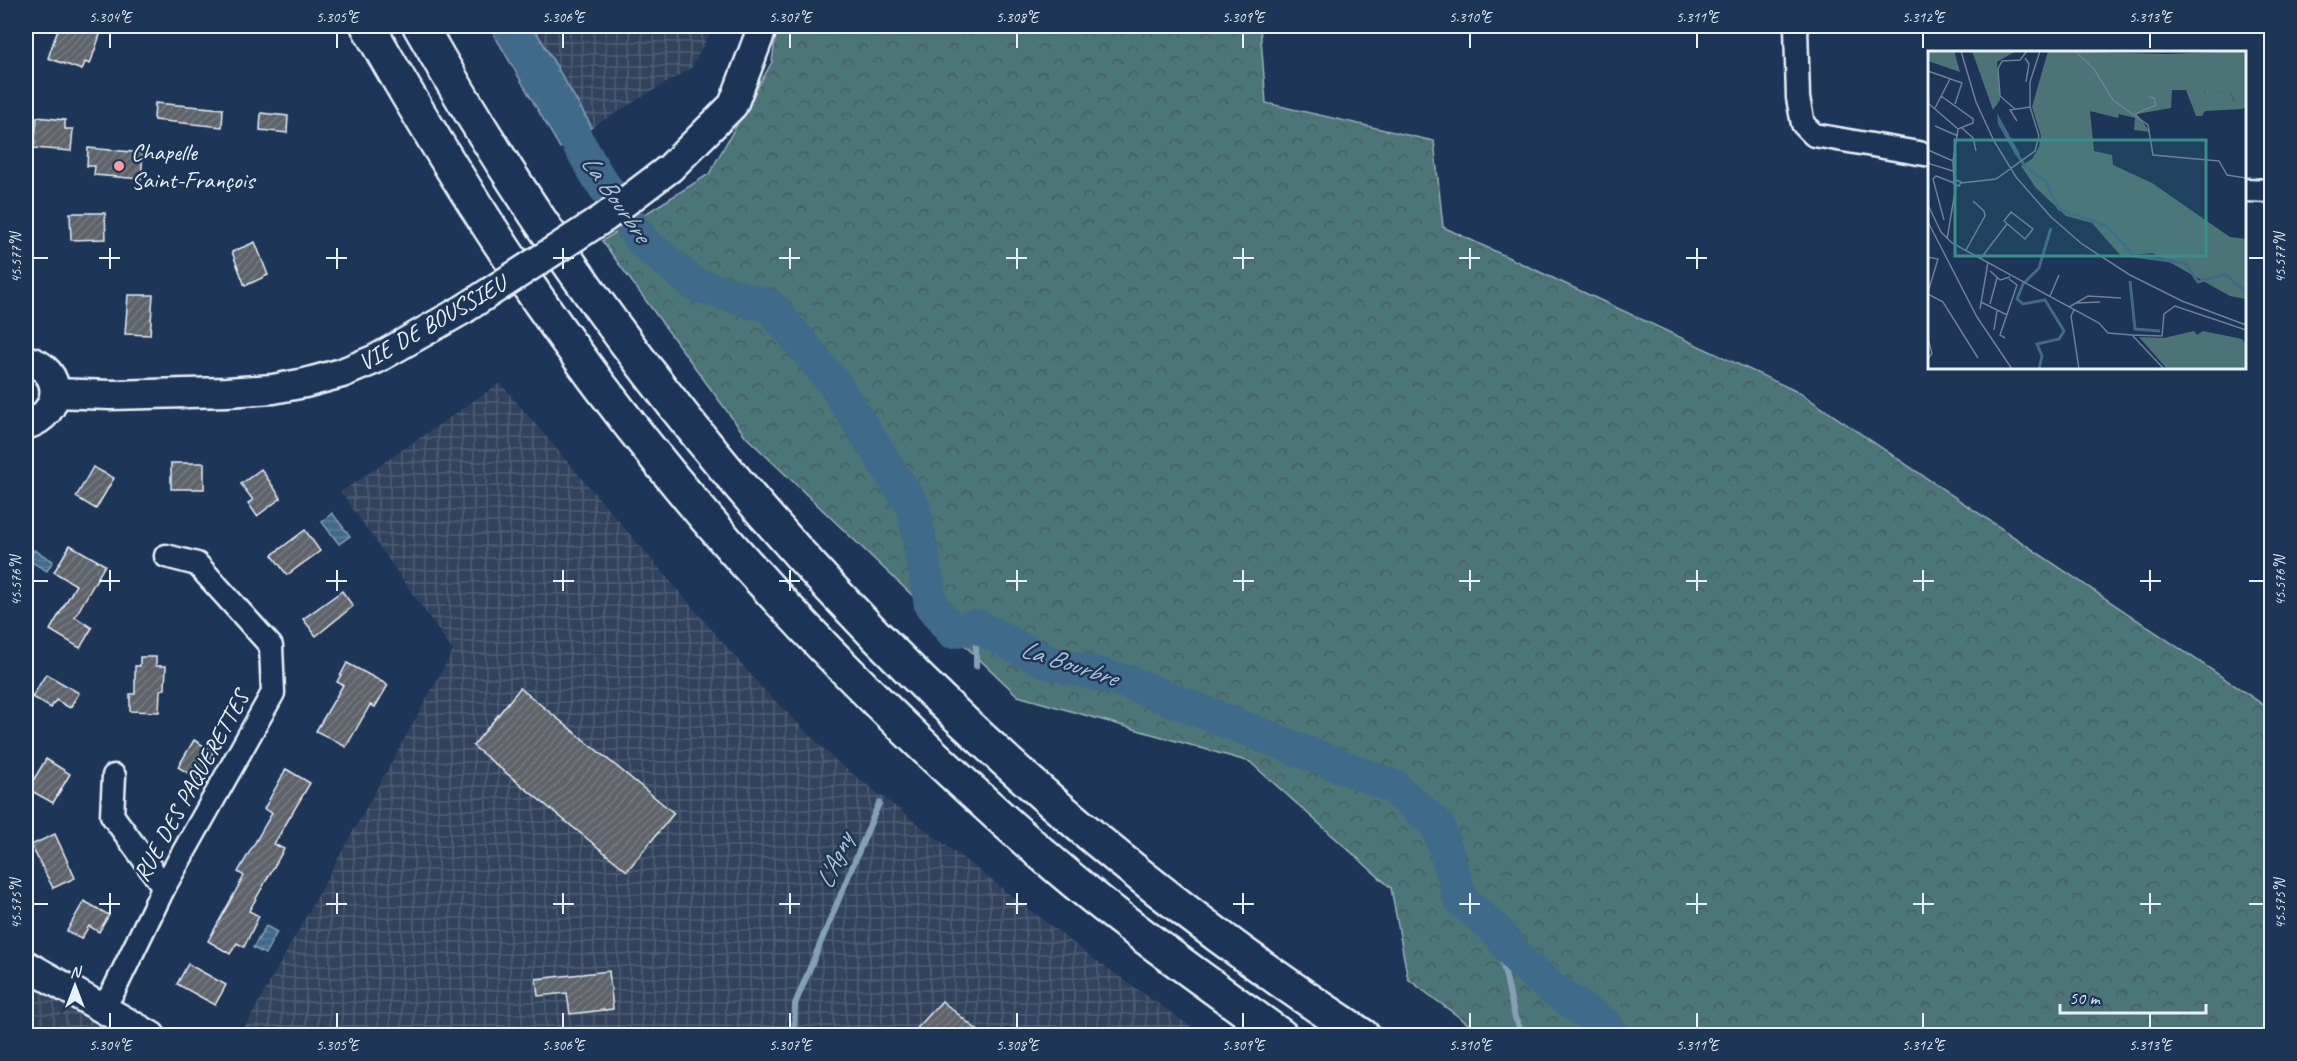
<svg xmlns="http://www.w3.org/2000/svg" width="2297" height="1061" font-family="Caveat,sans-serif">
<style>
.industrial{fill:url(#industrial-grid)}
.forest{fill:url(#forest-crowns);stroke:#9ab2b8;stroke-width:1.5}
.water{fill:url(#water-rules);stroke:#84a0b5;stroke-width:1.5}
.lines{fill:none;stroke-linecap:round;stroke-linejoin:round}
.shore{stroke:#a5bbcc;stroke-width:1.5}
.stream{stroke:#84a0b5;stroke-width:6}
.river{stroke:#416a89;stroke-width:34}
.building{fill:url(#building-hatch);stroke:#e8f1f8;stroke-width:1.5}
.minor-casing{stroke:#e8f1f8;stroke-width:27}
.tertiary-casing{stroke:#e8f1f8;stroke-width:33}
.motorway-casing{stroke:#e8f1f8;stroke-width:38}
.minor{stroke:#1d3557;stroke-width:22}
.tertiary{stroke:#1d3557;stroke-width:28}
.motorway{stroke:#1d3557;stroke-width:33}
.tertiary-bridge-casing{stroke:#e8f1f8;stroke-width:33;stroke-linecap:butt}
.tertiary-bridge{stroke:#1d3557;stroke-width:28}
.ticks{fill:none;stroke:#e8f1f8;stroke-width:2}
.poi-dot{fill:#ff9aa2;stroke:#1d3557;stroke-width:2}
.labels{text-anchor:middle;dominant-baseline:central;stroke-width:5;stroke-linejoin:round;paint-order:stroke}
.poi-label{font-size:24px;fill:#e8f1f8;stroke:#1d3557;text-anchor:start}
.street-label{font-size:24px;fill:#e8f1f8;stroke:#1d3557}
.water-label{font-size:26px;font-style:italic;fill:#aec2d1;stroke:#1d3557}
.inset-river{fill:none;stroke:#416a89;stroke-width:3}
.inset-road{fill:none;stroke:#6e8097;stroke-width:1.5}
.view{fill:#3a8f8a;fill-opacity:0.15;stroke:#3a8f8a;stroke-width:3}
.inset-edge{fill:none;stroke:#e8f1f8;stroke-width:3}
.neatline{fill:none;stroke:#e8f1f8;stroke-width:2}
.ticks-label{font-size:15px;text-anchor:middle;fill:#e8f1f8}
</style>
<defs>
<pattern id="industrial-grid" width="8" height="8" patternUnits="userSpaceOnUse" patternTransform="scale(1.5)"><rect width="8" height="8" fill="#30435c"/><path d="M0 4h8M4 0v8" fill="none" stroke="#4e5f74"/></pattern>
<pattern id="forest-crowns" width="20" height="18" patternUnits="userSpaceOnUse" patternTransform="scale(1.5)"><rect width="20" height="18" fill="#4c7477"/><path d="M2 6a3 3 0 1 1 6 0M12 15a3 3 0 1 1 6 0" fill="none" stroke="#495c5e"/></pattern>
<pattern id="water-rules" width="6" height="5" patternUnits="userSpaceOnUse" patternTransform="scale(1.5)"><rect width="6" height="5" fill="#416a89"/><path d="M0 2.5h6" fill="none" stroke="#5c809a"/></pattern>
<pattern id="building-hatch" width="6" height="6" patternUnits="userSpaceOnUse" patternTransform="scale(1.5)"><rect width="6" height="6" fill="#5e6469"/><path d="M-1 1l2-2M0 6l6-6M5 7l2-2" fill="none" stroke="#757b7f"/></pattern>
</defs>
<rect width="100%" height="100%" fill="#1d3557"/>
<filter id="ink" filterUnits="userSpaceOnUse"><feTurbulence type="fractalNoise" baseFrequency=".0167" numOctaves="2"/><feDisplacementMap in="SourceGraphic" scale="12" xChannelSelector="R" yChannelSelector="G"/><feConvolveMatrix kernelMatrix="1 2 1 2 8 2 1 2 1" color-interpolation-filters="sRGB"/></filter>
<g filter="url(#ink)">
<g class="industrial">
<polygon points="533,26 714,26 691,68 592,127"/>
<polygon points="500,383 762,688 836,761 1090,956 1203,1035 240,1036 453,651 341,492"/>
<polygon points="26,981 122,1035 26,1035"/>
</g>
<polygon class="forest" points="777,26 1260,26 1266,103 1434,141 1443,227 1800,393 2271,710 2271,1035 1824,1036 1814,1030 1754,1036 1483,1035 1408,979 1391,888 1250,762 1018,696 746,437 602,241 709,174 772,62"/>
<g class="water">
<polygon points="489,26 533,26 592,127 560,148"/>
<polygon points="332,513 350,536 339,544 322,522"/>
<polygon points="34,550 53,561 47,571 28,560"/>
<polygon points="266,926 277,932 265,954 253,948"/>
</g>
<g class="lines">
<g class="shore">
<polyline points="496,26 560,137 564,138 582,127 583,123 529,31 528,26"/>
<polyline points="505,26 563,127 567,128 572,124 573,121 522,34 520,26"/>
</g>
<g class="stream">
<polyline points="976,626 976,666"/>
<polyline points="1495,929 1515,1018 1524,1036"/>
<polyline points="794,1036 795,1004 879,803"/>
</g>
<polyline class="river" points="510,26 598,177 643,242 694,284 771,307 833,382 914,508 931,605 952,631 976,626 1045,661 1127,682 1394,787 1438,826 1461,900 1495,929 1520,961 1552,989 1605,1025 1613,1036"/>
</g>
<g class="building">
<polygon points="59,26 103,26 90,64 85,62 82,70 48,58"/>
<polygon points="155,103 223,109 222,127 154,120"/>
<polygon points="261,113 288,116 287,133 260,130"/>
<polygon points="37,117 65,120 65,129 73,129 71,151 34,148"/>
<polygon points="88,148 143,153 141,179 94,175 95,166 87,166"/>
<polygon points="70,213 105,213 106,239 71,240"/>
<polygon points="255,242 268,275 245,286 232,252"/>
<polygon points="128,295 153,295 150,335 125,334"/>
<rect x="171" y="463" width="33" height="26"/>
<polygon points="93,467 114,478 96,509 76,497"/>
<polygon points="261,469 281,498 257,516 248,503 253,500 241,484"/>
<polygon points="305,530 320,551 287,575 272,555"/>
<polygon points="70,545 105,565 75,617 92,628 80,648 50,630 76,585 54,572"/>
<polygon points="342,591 353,606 316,636 303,619"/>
<polygon points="140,657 156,657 156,666 166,666 165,689 160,690 159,712 130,711 130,694 135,694 135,666 140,666"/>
<polygon points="347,663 388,685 375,707 370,705 346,747 316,731 343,685 337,682"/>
<polygon points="46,674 79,693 70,708 56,700 51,708 32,697"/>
<polygon points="520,688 674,813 627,871 473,746"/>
<polygon points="194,740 214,752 198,779 178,767"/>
<polygon points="46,759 70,774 53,803 28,789"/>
<polygon points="286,769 310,783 274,844 284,849 249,911 259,916 244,947 237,943 230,954 208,941 244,876 238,872 272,813 264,809"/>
<polygon points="55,834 75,878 53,888 31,845"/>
<polygon points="84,901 109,915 99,932 89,926 81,939 67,931"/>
<polygon points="188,964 226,985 215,1005 177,984"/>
<polygon points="609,971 613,1009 570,1014 567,993 538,996 536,979"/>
<polygon points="942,1001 983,1035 911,1035"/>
</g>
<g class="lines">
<g class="minor-casing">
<g id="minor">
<polyline points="1796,26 1798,98 1803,124 1814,135 1930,155"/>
<polyline points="2244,190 2272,191"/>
<polyline points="114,776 112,815 164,887"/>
<polyline points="102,1009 114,990 164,887 273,693 271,646 197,564 166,556"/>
</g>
</g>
<g class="tertiary-casing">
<g id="tertiary">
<polyline points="670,168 733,105 763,26"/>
<path d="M26,360C65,369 63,414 26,425"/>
<polyline points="55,393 110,395 227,392 273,389 305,383 342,373 376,359 464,309"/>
<polyline points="26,965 151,1036"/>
</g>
</g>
<g class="motorway-casing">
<g id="motorway">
<path d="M368,26C428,132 492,236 563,335C667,481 787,616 917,740C973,793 1031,847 1092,896C1153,945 1217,990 1281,1036"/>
<path d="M420,26C650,432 970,781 1363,1036"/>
</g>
</g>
<use href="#minor" class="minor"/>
<use href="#tertiary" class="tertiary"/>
<use href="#motorway" class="motorway"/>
<g class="tertiary-bridge-casing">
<polyline id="tertiary-bridge" points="464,309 604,218 670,168"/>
</g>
<use href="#tertiary-bridge" class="tertiary-bridge"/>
</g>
</g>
<path class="ticks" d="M110,33V48M337,33V48M563,33V48M790,33V48M1017,33V48M1243,33V48M1470,33V48M1697,33V48M1923,33V48M2150,33V48M110,248V269M337,248V269M563,248V269M790,248V269M1017,248V269M1243,248V269M1470,248V269M1697,248V269M33,258H48M99,258H120M326,258H347M553,258H574M779,258H800M1006,258H1027M1233,258H1254M1459,258H1480M1686,258H1707M2249,258H2264M110,570V591M337,570V591M563,570V591M790,570V591M1017,570V591M1243,570V591M1470,570V591M1697,570V591M1923,570V591M2150,570V591M33,581H48M99,581H120M326,581H347M553,581H574M779,581H800M1006,581H1027M1233,581H1254M1459,581H1480M1686,581H1707M1913,581H1934M2140,581H2161M2249,581H2264M110,893V914M337,893V914M563,893V914M790,893V914M1017,893V914M1243,893V914M1470,893V914M1697,893V914M1923,893V914M2150,893V914M33,904H48M99,904H120M326,904H347M553,904H574M779,904H800M1006,904H1027M1233,904H1254M1459,904H1480M1686,904H1707M1913,904H1934M2140,904H2161M2249,904H2264M110,1013V1028M337,1013V1028M563,1013V1028M790,1013V1028M1017,1013V1028M1243,1013V1028M1470,1013V1028M1697,1013V1028M1923,1013V1028M2150,1013V1028"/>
<circle class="poi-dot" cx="119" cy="166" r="6"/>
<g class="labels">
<g class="poi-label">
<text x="131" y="152">Chapelle<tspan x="131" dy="28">Saint-François</tspan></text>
</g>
<g class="street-label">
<text transform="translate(432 323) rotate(-30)">VIE DE BOUSSIEU</text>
<text transform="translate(191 786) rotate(-61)">RUE DES PAQUERETTES</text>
</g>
<g class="water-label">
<text transform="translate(616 198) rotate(55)">La Bourbre</text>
<text transform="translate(1069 663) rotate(18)">La Bourbre</text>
<text transform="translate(834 861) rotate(-67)">L'Agny</text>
</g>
</g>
<g transform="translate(1928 51)">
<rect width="318" height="318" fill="#1d3557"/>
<path d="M1,0H26L32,21L0,10ZM276,39L302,41L306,51H280ZM266,280L269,284L275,280L314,288L318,294V318H239L211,286L236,287Z" fill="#4c7477"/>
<path d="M44,0H88L69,11L72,49L65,59ZM120,0L238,3L318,0V56L314,58L277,60L274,65H268L258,39H244L243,57L209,63L222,81L206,79L207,67L191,63L190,67L162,60L166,100L184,104L185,114L224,132L302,186L318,188V248L302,245L225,202L193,205L164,172L138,165L108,137L93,115L104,108L111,96L113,85L104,56ZM276,40L302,41L306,50L281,51Z" fill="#4c7477" fill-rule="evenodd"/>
<path d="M69,62L92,103L88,105L70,73Z" fill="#416a89"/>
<path class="inset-river" d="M87,100L97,115L118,131L131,158L179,175L206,205L257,212L270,231L297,223L318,241M202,230L207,278L232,280M111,318L114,305L109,293L131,288L136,280L117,249L95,253L89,248L95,233L111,217L123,177"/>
<path class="inset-road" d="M33,0L48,51L66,90L88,126L123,166L154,193L202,224L254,250L318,274M147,0L166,18L185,49L220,74L225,104L291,110L299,124L318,127M97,7L101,13L98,31M0,20L34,32L27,53M13,45L45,68V72L30,78M0,52L30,78L25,110L26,133L31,135L33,131L28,129M7,57L22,28M87,58L72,45L70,18L74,10L92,9L99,0M207,63L228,54L226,47L221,46M89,70L82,59L102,56M7,75L30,85M34,77L45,87L48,100M0,99L25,110M0,109L2,113L25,120M33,132L68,128L107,100L111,85L102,56V31L112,0M0,154L13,181L24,192L171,272L180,282L204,284L236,318M83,161L105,178L97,188L76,170ZM16,169L5,128L8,125L26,132M0,171L49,266L84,318M19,188L28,135M38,199L57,165L56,160L45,150M0,206L10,208L0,241M53,207L79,173M62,220L72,229L82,226M0,243L15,251L50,307M122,245L131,224M53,251L79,264M148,252L172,251M62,253L69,227M141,256L160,245L193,247M52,258L60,211M146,259L143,265L151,318M66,279L69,260M204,284L234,285L236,263L247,255L318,279M77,287L72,284L89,234L81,228M0,288L4,302L0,308"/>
<path class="view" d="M27,89H278V205H27Z"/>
<rect width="318" height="318" class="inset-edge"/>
</g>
<rect width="2297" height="1061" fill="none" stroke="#1d3557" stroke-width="66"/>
<g transform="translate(75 986)" stroke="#1d3557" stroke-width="4.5" paint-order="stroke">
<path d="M0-4.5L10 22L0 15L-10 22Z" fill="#e8f1f8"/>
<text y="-9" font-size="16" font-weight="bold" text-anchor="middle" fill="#e8f1f8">N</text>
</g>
<path d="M2060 1004v9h146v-9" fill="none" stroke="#e8f1f8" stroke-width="3"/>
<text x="2069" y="1004" font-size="18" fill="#e8f1f8" stroke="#1d3557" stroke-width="4.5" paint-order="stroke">50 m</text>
<rect x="33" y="33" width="2231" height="995" class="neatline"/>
<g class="ticks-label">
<text x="110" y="22">5.304°E</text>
<text x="337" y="22">5.305°E</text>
<text x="563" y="22">5.306°E</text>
<text x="790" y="22">5.307°E</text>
<text x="1017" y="22">5.308°E</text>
<text x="1243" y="22">5.309°E</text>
<text x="1470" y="22">5.310°E</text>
<text x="1697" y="22">5.311°E</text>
<text x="1923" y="22">5.312°E</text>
<text x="2150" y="22">5.313°E</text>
<text transform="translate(16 258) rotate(-90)" y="5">45.577°N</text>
<text transform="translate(2280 258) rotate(-90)" y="5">45.577°N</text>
<text transform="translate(16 581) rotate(-90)" y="5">45.576°N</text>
<text transform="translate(2280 581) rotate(-90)" y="5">45.576°N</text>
<text transform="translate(16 904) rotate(-90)" y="5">45.575°N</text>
<text transform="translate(2280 904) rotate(-90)" y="5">45.575°N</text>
<text x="110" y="1050">5.304°E</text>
<text x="337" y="1050">5.305°E</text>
<text x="563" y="1050">5.306°E</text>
<text x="790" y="1050">5.307°E</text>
<text x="1017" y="1050">5.308°E</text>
<text x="1243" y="1050">5.309°E</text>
<text x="1470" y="1050">5.310°E</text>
<text x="1697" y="1050">5.311°E</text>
<text x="1923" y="1050">5.312°E</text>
<text x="2150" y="1050">5.313°E</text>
</g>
</svg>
